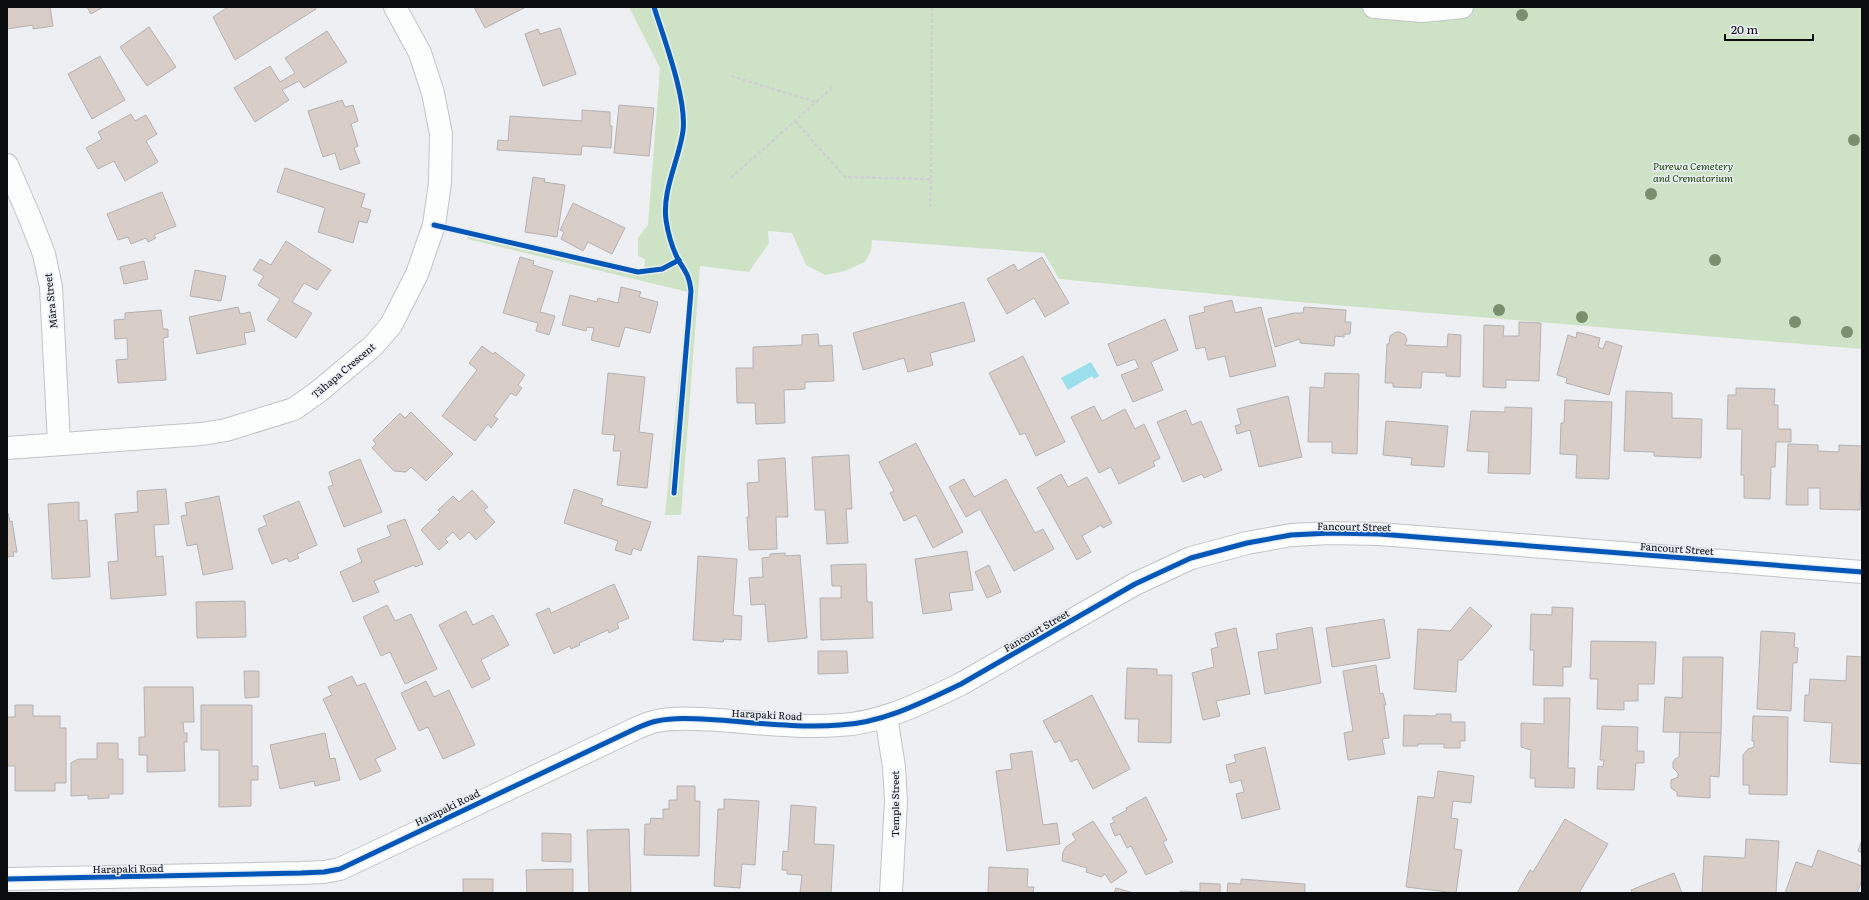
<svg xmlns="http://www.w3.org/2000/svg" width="1869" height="900" font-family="Literata,serif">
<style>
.green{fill:#cee3c6}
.water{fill:#9bdfec}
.building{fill:#d9cdc8;stroke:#b3b2b3}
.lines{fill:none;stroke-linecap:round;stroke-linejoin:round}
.minor-casing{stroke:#c2c3c6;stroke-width:24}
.path{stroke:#cfd0d1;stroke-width:2.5;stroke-dasharray:4 2;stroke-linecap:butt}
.minor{stroke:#fcfdfd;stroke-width:22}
.cycleway-casing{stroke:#eaeef5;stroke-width:8}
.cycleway{stroke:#0057b8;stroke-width:5}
.tree{fill:#798f6d}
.labels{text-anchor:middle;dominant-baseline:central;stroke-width:3;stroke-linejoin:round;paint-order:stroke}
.park-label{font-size:10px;font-style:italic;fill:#1a4000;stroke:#eaeef5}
.street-label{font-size:10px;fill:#0a0c0e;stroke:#eaeef5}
</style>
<rect width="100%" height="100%" fill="#edeff2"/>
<polygon class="green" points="629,7 1862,7 1862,349 1287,301 1059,279 1044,253 872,240 871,251 865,262 845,271 825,275 806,265 792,233 768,231 769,243 749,272 700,266 681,515 665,515 688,292 467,239 470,229 644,270 645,259 638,256 638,238 648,225 660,68"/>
<polygon class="water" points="1091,362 1099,376 1094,379 1092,376 1068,390 1061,378"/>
<g class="building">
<polygon points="7,7 50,7 53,26 33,29 33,25 7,29"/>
<polygon points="87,7 103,7 91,14"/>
<polygon points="228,7 315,7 316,9 235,60 213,17"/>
<polygon points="474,7 526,7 485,28"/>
<polygon points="149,27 176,67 147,86 120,47"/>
<polygon points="560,28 576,74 543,86 525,34 538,29 540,34"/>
<polygon points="327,31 347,62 304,88 299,81 282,90 289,100 255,122 234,88 270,66 280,82 295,73 285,58"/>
<polygon points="100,56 125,100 92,119 68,74"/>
<polygon points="342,100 345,107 353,105 358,121 351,124 358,146 354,148 360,163 340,170 335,153 323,157 308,111"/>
<polygon points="619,105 654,108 649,156 614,153"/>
<polygon points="582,110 610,112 610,126 612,126 611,148 582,146 581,155 497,150 498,140 508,141 510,116 582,121"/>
<polygon points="131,114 135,121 146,115 157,134 146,141 158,162 125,181 114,161 98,169 86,148 102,139 98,132"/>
<polygon points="285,168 365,194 361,207 371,210 367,223 359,221 353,243 318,232 325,208 277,192"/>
<polygon points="533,177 545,179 544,182 565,185 557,237 525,232"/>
<polygon points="162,192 176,226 154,235 156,238 148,242 146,238 131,244 128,237 118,240 107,214"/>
<polygon points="573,203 625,228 612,254 588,242 583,251 561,239 564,232 560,230"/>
<polygon points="286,241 331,270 317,290 304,283 292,302 312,313 296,338 267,320 280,299 258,285 264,276 253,270 260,259 271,265"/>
<polygon points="520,257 534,261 533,265 553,271 540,312 555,316 549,335 536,331 538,323 503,313"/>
<polygon points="1042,257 1069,303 1045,317 1034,298 1007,314 987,279 1014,264 1018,271"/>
<polygon points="144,261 148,279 124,284 120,267"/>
<polygon points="195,270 226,276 221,301 190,296"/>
<polygon points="621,287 641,292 639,297 658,302 650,333 625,327 619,347 591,340 594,328 587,327 586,331 562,325 570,295 597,302 598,298 618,303"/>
<polygon points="1232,300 1235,313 1261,307 1276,366 1230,377 1225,356 1208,360 1205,347 1196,349 1189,316 1205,312 1204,307"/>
<polygon points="964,302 975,341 930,353 933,365 908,372 904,358 863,370 853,333"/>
<polygon points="238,307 240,314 250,312 255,331 244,333 246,344 197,354 189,317"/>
<polygon points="1304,307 1346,310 1345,322 1351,322 1350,334 1344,334 1344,337 1335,336 1334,346 1300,343 1300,339 1275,347 1268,319 1294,313 1303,313"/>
<polygon points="161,310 163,329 168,329 168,337 163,338 166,380 118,383 116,360 128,359 127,338 115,339 114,320 125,319 125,313"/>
<polygon points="1165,319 1178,350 1151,362 1163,390 1133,402 1121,375 1139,368 1135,359 1117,366 1108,344"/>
<polygon points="1519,322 1541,323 1539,381 1506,380 1506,388 1483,387 1484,325 1504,326 1503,336 1519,336"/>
<polygon points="1396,332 1400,332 1405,335 1407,340 1405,345 1447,347 1448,334 1461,335 1460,377 1446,376 1446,373 1422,372 1421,388 1393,387 1393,383 1385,383 1387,344 1389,344 1390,336"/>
<polygon points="1577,332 1600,338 1598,347 1603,349 1606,341 1622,346 1609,395 1566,383 1567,378 1557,375 1568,335 1576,338"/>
<polygon points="818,334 819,346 832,345 834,381 805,382 805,389 784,390 785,423 756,424 755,403 737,403 736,368 753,368 753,347 802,345 802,335"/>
<polygon points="482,346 493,354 495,352 525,375 518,385 522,388 516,396 511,393 494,416 498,419 491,428 488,424 475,441 442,416 477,370 469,363"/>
<polygon points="1023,356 1065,442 1036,456 1025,433 1020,435 989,373"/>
<polygon points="608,373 645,377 639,432 653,434 647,488 617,485 621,451 613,451 615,435 602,434"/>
<polygon points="1325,373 1359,374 1357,454 1332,453 1332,442 1308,442 1310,387 1324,388"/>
<polygon points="1736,388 1775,389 1774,405 1778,405 1778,429 1791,429 1791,442 1776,442 1775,467 1771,467 1770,499 1744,498 1744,475 1741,475 1742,429 1727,429 1728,395 1736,395"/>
<polygon points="1626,391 1672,393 1672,418 1702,419 1701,458 1654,456 1654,452 1624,451"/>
<polygon points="1288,396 1302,457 1259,467 1250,430 1237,434 1235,426 1241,424 1237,409"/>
<polygon points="1565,400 1612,402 1609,479 1576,478 1577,455 1560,454 1561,423 1564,423"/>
<polygon points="1094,406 1102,421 1125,409 1135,429 1144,424 1160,458 1153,462 1155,466 1119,484 1111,467 1099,473 1071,417"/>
<polygon points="1505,407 1532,408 1530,474 1488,473 1489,452 1467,451 1471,411 1505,412"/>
<polygon points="1186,410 1192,425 1201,421 1222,470 1204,478 1202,474 1183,482 1157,422"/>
<polygon points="411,412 453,454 426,481 411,467 406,472 394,471 372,448 376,444 373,440 400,413 405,418"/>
<polygon points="1386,421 1448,426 1444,467 1411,465 1412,458 1383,455"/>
<polygon points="916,443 963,532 933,548 916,515 904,521 890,493 894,491 879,462"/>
<polygon points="1788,444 1818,445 1818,451 1839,452 1839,445 1862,446 1860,510 1820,509 1820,488 1808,488 1808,505 1786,505"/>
<polygon points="849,455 852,509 846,509 848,543 827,544 825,510 815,510 812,457"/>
<polygon points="785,458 788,517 776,517 777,549 749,550 747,517 749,517 747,483 759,482 758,460"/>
<polygon points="360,459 382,512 344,527 328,487 333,485 329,472"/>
<polygon points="1061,474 1068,487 1087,477 1112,523 1103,528 1101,525 1082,536 1091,552 1077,560 1037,488"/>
<polygon points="964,479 974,497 1006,479 1035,533 1043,529 1054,549 1014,571 980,509 966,517 949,487"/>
<polygon points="166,489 169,524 154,525 156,557 163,556 166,595 111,599 108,562 118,561 115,514 138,512 137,491"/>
<polygon points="574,489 603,499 601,505 651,522 641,551 633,548 631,555 615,550 618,541 564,523"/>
<polygon points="472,490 488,507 484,510 495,522 476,540 469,532 460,540 453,532 445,539 448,542 439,550 421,530 440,512 438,510 453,496 459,502"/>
<polygon points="219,496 233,569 203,575 197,544 187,546 181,516 187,515 185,503"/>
<polygon points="299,501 317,545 297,554 299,558 289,562 287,558 272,564 258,529 267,525 263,516"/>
<polygon points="79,502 79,521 87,520 90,577 52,579 48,504"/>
<polygon points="7,513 8,513 10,522 12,521 17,552 13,552 14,556 7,557"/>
<polygon points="405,519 423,564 415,567 414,565 374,581 379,592 353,602 340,572 362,562 357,549 391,536 387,526"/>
<polygon points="967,551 973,590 949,593 952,610 923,614 915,559"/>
<polygon points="785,553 785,556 800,555 807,638 768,642 765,604 751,605 749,578 763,577 762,558 770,557 770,554"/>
<polygon points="698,556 737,559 733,615 742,616 741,640 724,639 723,642 693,640"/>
<polygon points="866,564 867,602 872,602 873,638 821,640 820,598 841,598 841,586 832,586 831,565"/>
<polygon points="989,565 1001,592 987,598 975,572"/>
<polygon points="614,584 629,618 617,623 619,628 609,633 608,630 579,643 580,645 571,649 570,646 554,654 536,614 549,608 551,613"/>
<polygon points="245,601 246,637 197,638 196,602"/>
<polygon points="387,605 395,621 411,614 437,669 405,684 390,652 381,656 363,617"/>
<polygon points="1470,607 1492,626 1462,660 1458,660 1456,692 1414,689 1418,629 1450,631"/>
<polygon points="1552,607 1573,608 1571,667 1563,667 1563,686 1533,685 1534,650 1530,650 1531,614 1552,615"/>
<polygon points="466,611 473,625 493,615 509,645 481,660 490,679 472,688 439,625"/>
<polygon points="1384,619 1390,658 1332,667 1326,628"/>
<polygon points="1312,627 1321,683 1265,694 1258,652 1278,649 1276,634"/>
<polygon points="1236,628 1250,694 1216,701 1220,716 1203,720 1192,673 1214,667 1211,649 1218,647 1215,633"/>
<polygon points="1761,631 1795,633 1794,647 1798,648 1797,663 1793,663 1791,711 1757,709"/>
<polygon points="1591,641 1656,642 1654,684 1638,684 1638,701 1624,701 1624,710 1597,709 1598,679 1590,679"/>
<polygon points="818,651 847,651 848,673 818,674"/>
<polygon points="1847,656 1862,657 1862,764 1830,762 1832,723 1804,721 1805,695 1809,695 1810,679 1846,681"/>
<polygon points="1683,657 1723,657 1721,733 1663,732 1665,697 1682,698"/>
<polygon points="1376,665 1380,694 1383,693 1386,705 1384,705 1389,738 1382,739 1385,754 1348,760 1344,733 1353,731 1343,671"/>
<polygon points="1127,668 1157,669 1157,675 1172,675 1171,743 1138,742 1139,719 1125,719"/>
<polygon points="244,671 259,671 259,697 245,698"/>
<polygon points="352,676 357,686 365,683 396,749 375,759 381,771 360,780 323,699 332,695 328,687"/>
<polygon points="426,681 434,697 449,690 475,745 443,759 428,727 419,731 401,693"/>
<polygon points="144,687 193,687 194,722 183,722 184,733 187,733 187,742 184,742 185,771 147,772 147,755 139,755 139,737 145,737"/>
<polygon points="1092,695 1130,769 1093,789 1077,759 1071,762 1060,740 1055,743 1043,721"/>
<polygon points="1544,698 1570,698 1568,768 1575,768 1574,788 1535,787 1535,778 1530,778 1531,750 1521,747 1521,723 1544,724"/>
<polygon points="15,705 33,705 33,716 60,716 60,728 66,728 66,783 55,783 55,791 15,791 15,766 7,766 7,717 15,717"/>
<polygon points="201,705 252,705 252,766 258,766 258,780 251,780 251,806 219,807 219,750 201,750"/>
<polygon points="1436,714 1451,714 1451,722 1465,722 1465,741 1460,741 1460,748 1444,748 1444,744 1418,744 1418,746 1403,746 1404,715 1436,716"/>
<polygon points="1753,716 1788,717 1787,795 1749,794 1749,785 1743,785 1743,755 1748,749 1754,747 1754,741 1752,741"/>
<polygon points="1602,726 1638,727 1637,751 1644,751 1644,763 1636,763 1634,790 1597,789 1598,766 1603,767 1604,760 1600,760"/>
<polygon points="1680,732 1721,733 1719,777 1710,776 1710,798 1677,796 1677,792 1671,788 1671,780 1678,777 1678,773 1673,768 1673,763 1675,759 1679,757"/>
<polygon points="325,733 330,759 335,758 340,780 315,786 314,781 280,789 270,745"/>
<polygon points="97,743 118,743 118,759 123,759 123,794 109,794 109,798 88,799 88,795 71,796 71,763 78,759 97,759"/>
<polygon points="1265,747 1280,809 1242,819 1236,794 1244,792 1241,780 1230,783 1226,765 1236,762 1234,755"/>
<polygon points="1032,751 1043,825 1057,823 1060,844 1007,851 996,771 1012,769 1010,754"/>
<polygon points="1438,771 1474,776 1471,803 1453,801 1451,818 1458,819 1454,849 1462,850 1456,893 1406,887 1418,796 1434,798"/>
<polygon points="677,786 695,786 695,801 700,801 699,856 644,855 645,824 650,824 651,818 663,819 663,809 669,809 669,800 677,800"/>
<polygon points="1146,797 1167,840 1163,842 1173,862 1146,875 1131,846 1127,848 1120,834 1115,836 1110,824 1115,822 1112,818 1127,810 1126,808"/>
<polygon points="724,799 759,801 755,865 742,864 740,888 714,886 718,809 724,809"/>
<polygon points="791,805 816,807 814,844 834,845 831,893 800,893 802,875 787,874 787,870 782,870 783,851 788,852"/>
<polygon points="1565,819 1608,844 1579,893 1517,893 1530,870 1533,872"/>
<polygon points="1093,821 1127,872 1111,883 1105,874 1101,877 1086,872 1087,868 1062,861 1063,852 1066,847 1076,840 1072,834"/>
<polygon points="629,829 631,893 589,893 587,830"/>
<polygon points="542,833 571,834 571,862 542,861"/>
<polygon points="1746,839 1779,841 1776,893 1702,893 1704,856 1745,858"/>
<polygon points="1862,840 1862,853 1858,851"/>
<polygon points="1818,850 1862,866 1862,880 1857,893 1785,893 1796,862 1812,867"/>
<polygon points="989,867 1028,869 1027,887 1034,887 1033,893 988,893"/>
<polygon points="573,869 573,893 527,893 526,870"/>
<polygon points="1674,873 1682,893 1632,893 1631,890"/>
<rect x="463" y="879" width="30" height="14"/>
<polygon points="1241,879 1305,884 1305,893 1227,893 1228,883 1241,884"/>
<polygon points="1200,883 1220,884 1220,893 1180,893 1180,891 1200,892"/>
<polygon points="1116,888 1134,893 1114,893"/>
</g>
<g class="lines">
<g class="minor-casing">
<g id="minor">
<polyline points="1374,7 1423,11 1462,7"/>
<polyline points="7,165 30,218 44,254 51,287 59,443"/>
<polyline points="7,448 202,434 226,430 294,409 318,392 373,346 391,325 417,274 434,225 440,183 441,134 433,93 420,53 395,7"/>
<polyline points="886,716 894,767 896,801 891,893"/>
<path d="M7,879L301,873L324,872L340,869L637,728C644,725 651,722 657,721C677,717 698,719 718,720C759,723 800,728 840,725C883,723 923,702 961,684L1135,584L1191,558L1247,543L1291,535L1330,533L1379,534L1862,572"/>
</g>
</g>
<g class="path">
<polyline points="731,76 816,102"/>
<polyline points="795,121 845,177 931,179 930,207"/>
<polyline points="731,178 834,86"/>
<polyline points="931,179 932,7"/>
</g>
<use href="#minor" class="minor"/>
<g class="cycleway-casing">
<g id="cycleway">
<path d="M654,7C664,39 687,99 683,131C679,160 662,190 666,220C668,233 673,250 679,261C686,272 690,278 691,291L674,493"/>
<polyline points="434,225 638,272 662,269 679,260"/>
<path d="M7,879L301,873L324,872L340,869L637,728C644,725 651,722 657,721C677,717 698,719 718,720C759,723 800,728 840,725C883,723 923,702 961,684L1135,584L1191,558L1247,543L1291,535L1330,533L1379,534L1862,572"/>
</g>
</g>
<use href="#cycleway" class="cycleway"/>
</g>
<g class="tree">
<circle cx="1522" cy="15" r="6"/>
<circle cx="1854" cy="140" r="6"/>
<circle cx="1651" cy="194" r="6"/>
<circle cx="1715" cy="260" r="6"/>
<circle cx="1499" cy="310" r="6"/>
<circle cx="1582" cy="317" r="6"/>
<circle cx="1795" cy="322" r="6"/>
<circle cx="1847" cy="332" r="6"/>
</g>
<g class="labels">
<g class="park-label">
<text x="1693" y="165">Purewa Cemetery<tspan x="1693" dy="12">and Crematorium</tspan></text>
</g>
<g class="street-label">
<text transform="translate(50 301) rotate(-96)">Māra Street</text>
<text transform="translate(343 370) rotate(-40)">Tāhapa Crescent</text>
<text transform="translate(1354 526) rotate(1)">Fancourt Street</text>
<text transform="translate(1677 548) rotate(4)">Fancourt Street</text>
<text transform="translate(1036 630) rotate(-30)">Fancourt Street</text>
<text transform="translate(767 714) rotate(3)">Harapaki Road</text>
<text transform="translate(894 804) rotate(-90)">Temple Street</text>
<text transform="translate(447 807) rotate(-26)">Harapaki Road</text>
<text transform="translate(128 868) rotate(-1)">Harapaki Road</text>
</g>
</g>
<rect width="1869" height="900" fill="none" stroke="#0a0c0e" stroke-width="16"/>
<path d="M1725 34v6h88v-6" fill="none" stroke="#0a0c0e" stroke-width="2"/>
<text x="1731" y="34" font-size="12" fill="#0a0c0e" stroke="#eaeef5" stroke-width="3" paint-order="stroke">20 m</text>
</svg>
